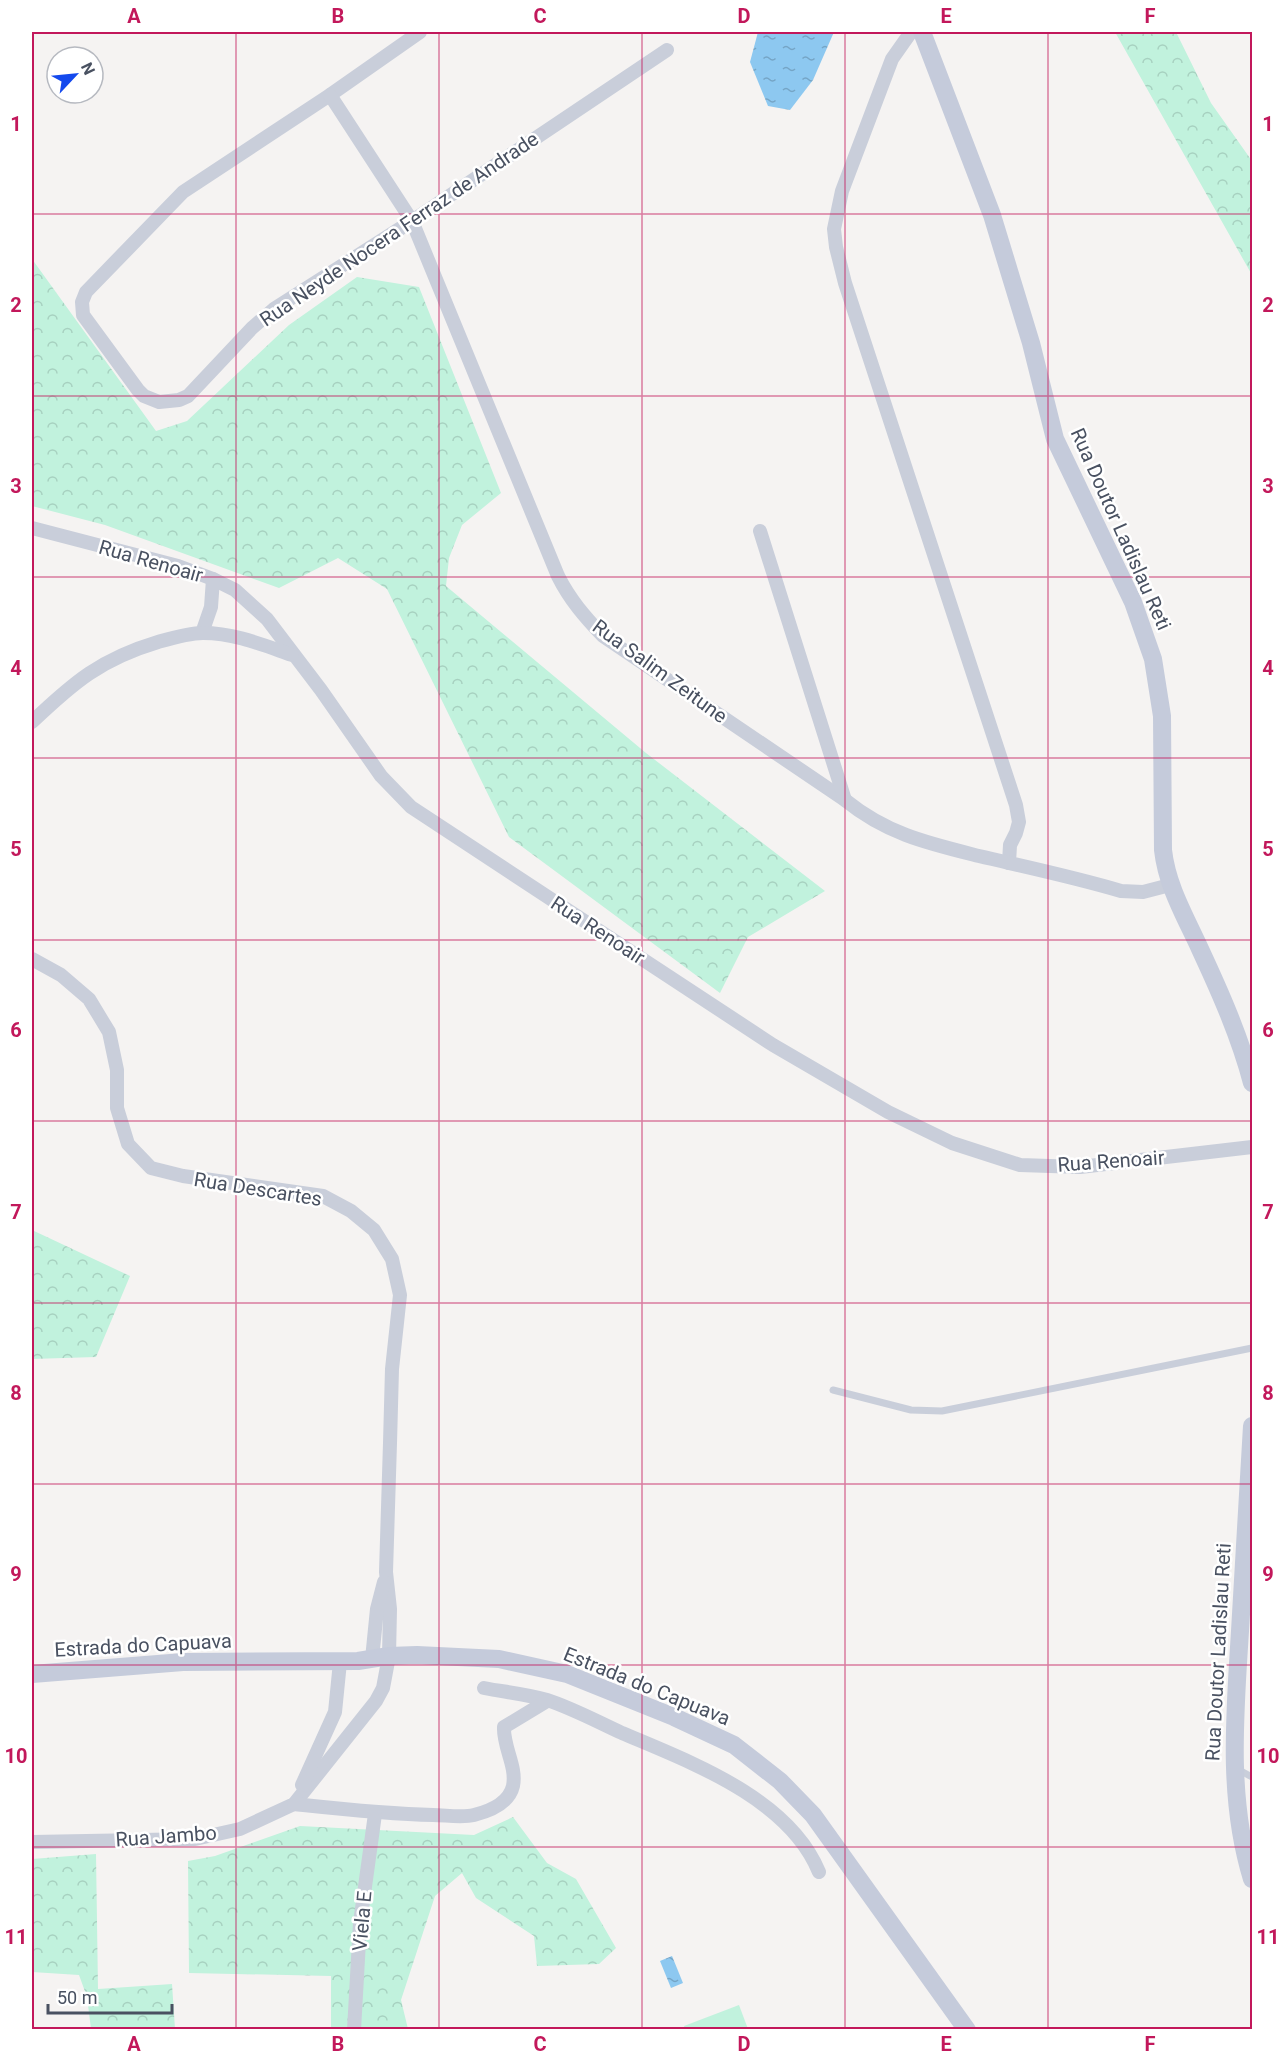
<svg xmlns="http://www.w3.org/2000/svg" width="1284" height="2061" font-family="Roboto,sans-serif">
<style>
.forest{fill:url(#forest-crowns)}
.pitch{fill:#c1f2dd}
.water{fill:url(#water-ripples)}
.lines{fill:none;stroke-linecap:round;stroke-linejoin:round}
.lane{stroke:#c9ceda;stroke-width:7}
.street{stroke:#c9ceda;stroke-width:14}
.secondary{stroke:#c5cbdb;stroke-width:18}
.grid{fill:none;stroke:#c2185b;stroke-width:1.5;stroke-opacity:0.55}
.labels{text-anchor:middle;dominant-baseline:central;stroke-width:5;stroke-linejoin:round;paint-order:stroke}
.street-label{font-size:20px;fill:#495161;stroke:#fff}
.neatline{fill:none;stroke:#c2185b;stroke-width:2}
.grid-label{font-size:20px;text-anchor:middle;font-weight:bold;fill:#c2185b}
</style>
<defs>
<pattern id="forest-crowns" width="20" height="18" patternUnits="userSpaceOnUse" patternTransform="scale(1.5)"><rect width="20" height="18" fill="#c1f2dd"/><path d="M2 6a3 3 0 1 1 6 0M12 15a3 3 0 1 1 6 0" fill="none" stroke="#a7d1c0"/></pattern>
<pattern id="water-ripples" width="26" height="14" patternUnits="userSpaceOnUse" patternTransform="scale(1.5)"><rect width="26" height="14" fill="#8dc8f0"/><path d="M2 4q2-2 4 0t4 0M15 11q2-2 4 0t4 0" fill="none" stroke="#75a5c6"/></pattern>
</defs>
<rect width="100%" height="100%" fill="#f5f3f2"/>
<g class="forest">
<polygon points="1115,32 1176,32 1211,103 1252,161 1252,275"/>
<polygon points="32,259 156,431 187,421 289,325 357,277 419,287 501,493 462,525 449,558 446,586 646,753 825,891 748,937 720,993 509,837 387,589 338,558 279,588 105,525 32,506"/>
<polygon points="32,1230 130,1276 96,1357 32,1359"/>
<polygon points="513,1817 547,1863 576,1879 616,1948 599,1964 537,1966 534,1936 476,1898 462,1873 435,1896 401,2000 408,2029 331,2029 331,1976 189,1973 188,1861 215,1856 300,1826 474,1835"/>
<polygon points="96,1854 98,1989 172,1984 175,2029 91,2029 87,1997 79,1975 32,1972 32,1859"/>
</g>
<polygon class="pitch" points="739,2005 748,2029 685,2029 684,2026"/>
<g class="water">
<polygon points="758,32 834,32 813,80 790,110 768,106 750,62"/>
<polygon points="672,1956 683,1983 671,1988 660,1961"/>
</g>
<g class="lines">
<g class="lane">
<polyline points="833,1390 911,1410 942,1411 1252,1348"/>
<polyline points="1239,1770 1252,1777"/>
</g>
<g class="street">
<polyline points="420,32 330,95 183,192 86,292 82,302 83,315 138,390 144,396 159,402 179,400 188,396 252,328 274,309 412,221 667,50"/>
<polyline points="911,32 892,59 842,191 834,229 836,247 845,283 1016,805 1019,822 1016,833 1010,845 1009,863"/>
<path d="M330,95L412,221L558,576C570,600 585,617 603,636L845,800C887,834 927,843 979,856C1026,867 1074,877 1121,891L1143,892L1170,885"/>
<polyline points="32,528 178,566 213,579 235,590 267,619 321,690 381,776 411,807 773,1045 888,1112 952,1143 1020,1165 1080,1167 1252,1147"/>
<polyline points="760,531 845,800"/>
<polyline points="202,633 211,607 213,579"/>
<path d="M32,722C74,682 101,659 158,642C172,638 189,633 203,633C234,633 263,645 292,655"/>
<polyline points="32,959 61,975 89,999 109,1032 117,1070 117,1108 128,1144 151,1168 183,1176 323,1196 351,1211 374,1230 392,1259 400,1295 392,1369 390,1443 386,1572 390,1609 389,1656 383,1688 376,1701 294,1804 240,1829 195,1839 32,1842"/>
<polyline points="372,1659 377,1609 384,1582"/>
<path d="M484,1688C504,1692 527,1694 547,1700C572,1708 598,1722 622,1733C690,1762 789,1798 819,1872"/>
<polyline points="302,1785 335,1712 340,1662"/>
<path d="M294,1804C341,1809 385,1814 433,1815C445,1815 462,1818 474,1815C490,1811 509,1803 513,1786C517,1766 503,1747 504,1727L547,1701"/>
<polyline points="354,2030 360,1923 375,1814"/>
</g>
<g class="secondary">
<path d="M922,32L992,215L1031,343L1055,439L1133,602L1153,659L1162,716L1163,850C1167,886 1185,916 1200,949C1220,992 1240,1037 1252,1083"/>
<path d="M1252,1426C1248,1494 1244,1562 1240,1631C1235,1713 1227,1798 1252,1879"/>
<polyline points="32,1674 183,1662 358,1661 389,1656 417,1655 499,1659 567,1674 674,1717 734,1745 780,1781 813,1815 967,2030"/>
</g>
</g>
<path class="grid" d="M236,32V2030M439,32V2030M642,32V2030M845,32V2030M1048,32V2030M32,214H1252M32,396H1252M32,577H1252M32,758H1252M32,940H1252M32,1121H1252M32,1303H1252M32,1484H1252M32,1665H1252M32,1847H1252"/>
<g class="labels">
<g class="street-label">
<text transform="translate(399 229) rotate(-34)">Rua Neyde Nocera Ferraz de Andrade</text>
<text transform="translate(1121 529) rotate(66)">Rua Doutor Ladislau Reti</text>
<text transform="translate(151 561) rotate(16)">Rua Renoair</text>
<text transform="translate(660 671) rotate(36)">Rua Salim Zeitune</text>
<text transform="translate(598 930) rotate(33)">Rua Renoair</text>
<text transform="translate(1111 1161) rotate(-4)">Rua Renoair</text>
<text transform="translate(258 1189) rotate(9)">Rua Descartes</text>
<text transform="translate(143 1645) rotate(-3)">Estrada do Capuava</text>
<text transform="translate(1218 1652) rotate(-87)">Rua Doutor Ladislau Reti</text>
<text transform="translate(647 1686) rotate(22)">Estrada do Capuava</text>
<text transform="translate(166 1836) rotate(-4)">Rua Jambo</text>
<text transform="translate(362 1921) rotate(-85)">Viela E</text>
</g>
</g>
<rect width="1284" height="2061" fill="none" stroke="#ffffff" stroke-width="66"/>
<g transform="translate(75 75) rotate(64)"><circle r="28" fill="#ffffff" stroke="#b6b9c0" stroke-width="1.5"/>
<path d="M0-4.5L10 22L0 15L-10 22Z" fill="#1449ed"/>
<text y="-9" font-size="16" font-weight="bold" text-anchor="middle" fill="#495161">N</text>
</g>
<path d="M48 2004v9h124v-9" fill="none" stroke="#495161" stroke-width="3"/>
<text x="57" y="2004" font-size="18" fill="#495161" stroke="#ffffff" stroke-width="4.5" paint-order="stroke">50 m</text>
<rect x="33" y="33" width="1218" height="1995" class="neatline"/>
<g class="grid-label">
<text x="134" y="23">A</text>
<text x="338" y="23">B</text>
<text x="540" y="23">C</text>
<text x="744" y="23">D</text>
<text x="946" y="23">E</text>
<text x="1150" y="23">F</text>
<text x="16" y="131">1</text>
<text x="1268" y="131">1</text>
<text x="16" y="312">2</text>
<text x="1268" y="312">2</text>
<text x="16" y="493">3</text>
<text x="1268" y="493">3</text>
<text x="16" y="675">4</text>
<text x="1268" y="675">4</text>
<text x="16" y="856">5</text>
<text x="1268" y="856">5</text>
<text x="16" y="1037">6</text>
<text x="1268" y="1037">6</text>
<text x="16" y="1219">7</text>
<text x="1268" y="1219">7</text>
<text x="16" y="1400">8</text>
<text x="1268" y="1400">8</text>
<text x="16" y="1581">9</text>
<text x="1268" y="1581">9</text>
<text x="16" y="1763">10</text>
<text x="1268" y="1763">10</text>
<text x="16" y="1944">11</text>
<text x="1268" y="1944">11</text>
<text x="134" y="2051">A</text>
<text x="338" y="2051">B</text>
<text x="540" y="2051">C</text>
<text x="744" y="2051">D</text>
<text x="946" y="2051">E</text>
<text x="1150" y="2051">F</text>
</g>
</svg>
